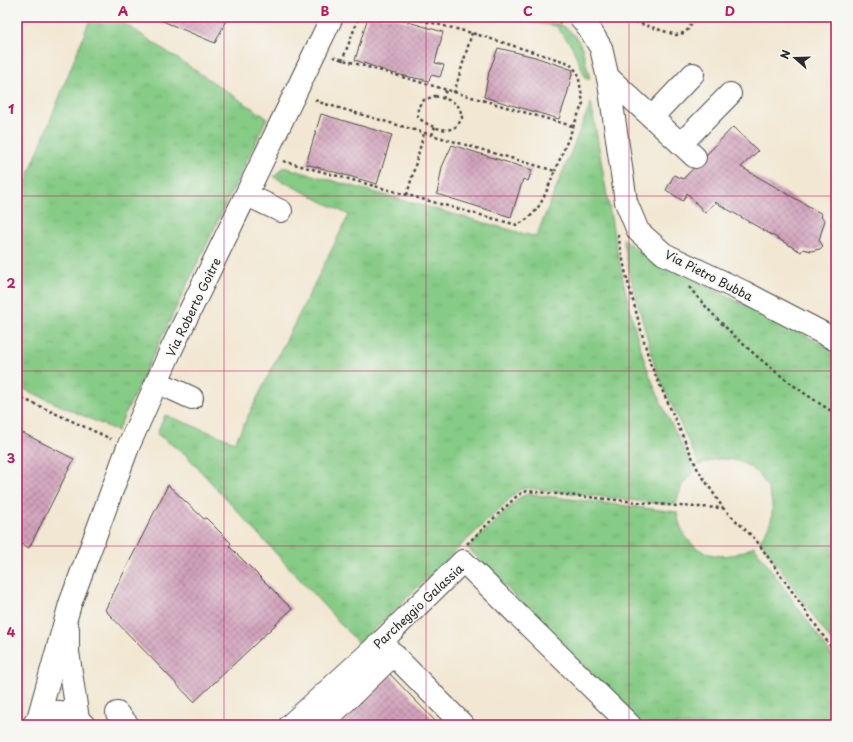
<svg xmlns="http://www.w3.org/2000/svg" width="853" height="742" font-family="'Playpen Sans',sans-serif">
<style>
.grass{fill:url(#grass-tufts);stroke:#587b58}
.building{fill:url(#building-cross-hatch)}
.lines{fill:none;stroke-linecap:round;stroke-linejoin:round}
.minor-casing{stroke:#494744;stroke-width:24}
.path{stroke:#494744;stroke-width:2.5;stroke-dasharray:3 3;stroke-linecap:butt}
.minor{stroke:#fff;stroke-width:22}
.grid{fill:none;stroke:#c2185b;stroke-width:1;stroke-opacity:0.55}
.labels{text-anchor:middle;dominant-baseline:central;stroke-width:3;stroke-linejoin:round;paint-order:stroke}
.street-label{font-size:12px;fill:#2b2b2b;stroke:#f6f6f2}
.neatline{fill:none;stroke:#c2185b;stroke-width:1.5}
.grid-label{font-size:13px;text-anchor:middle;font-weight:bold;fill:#c2185b}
</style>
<defs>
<pattern id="grass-tufts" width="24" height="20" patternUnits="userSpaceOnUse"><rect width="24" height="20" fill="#86cb86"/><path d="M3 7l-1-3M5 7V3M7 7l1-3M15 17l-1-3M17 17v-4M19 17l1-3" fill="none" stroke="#74ae74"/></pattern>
<pattern id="building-cross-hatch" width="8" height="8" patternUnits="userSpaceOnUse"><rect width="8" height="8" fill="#d1a1bb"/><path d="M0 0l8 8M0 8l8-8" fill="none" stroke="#aa8398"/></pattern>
</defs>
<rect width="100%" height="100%" fill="#f6f6f2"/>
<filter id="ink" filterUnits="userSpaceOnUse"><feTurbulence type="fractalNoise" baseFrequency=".025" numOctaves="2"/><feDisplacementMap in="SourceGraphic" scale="8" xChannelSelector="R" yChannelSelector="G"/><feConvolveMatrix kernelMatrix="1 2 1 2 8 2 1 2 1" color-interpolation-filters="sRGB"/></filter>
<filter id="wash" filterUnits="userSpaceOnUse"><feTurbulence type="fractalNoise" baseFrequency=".012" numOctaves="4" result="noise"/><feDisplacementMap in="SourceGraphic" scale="16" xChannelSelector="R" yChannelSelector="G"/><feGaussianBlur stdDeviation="0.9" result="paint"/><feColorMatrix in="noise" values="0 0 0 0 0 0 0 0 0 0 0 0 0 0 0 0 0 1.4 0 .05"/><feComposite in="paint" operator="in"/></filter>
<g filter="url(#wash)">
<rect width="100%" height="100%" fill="#f2e7d2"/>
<g class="grass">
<polygon points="91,17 115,17 267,118 117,431 17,386 17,204"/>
<path d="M509,17C536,17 570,18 582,48C585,58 587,69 590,79H586L572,46L556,26L508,19Z"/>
<path d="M591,103C607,190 618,278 645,362C657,399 677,434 694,470L682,485L676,503L664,504L526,488L519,490L359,644L185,454L157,434L165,415L235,442L349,215L274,177L283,167L536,237Z"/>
<path d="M623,238L635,249L661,263L836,351V648L760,540C765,533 771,524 772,515C775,486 753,459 723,459C715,458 707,462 699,465L656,370L630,276Z"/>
<path d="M529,494L677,512C682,553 721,567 754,546L836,661V725H640L468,548L520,497Z"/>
</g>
<g id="blocks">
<g class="building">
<polygon points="17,17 24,17 17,34"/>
<polygon points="153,17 228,17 215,43"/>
<polygon points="368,17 391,17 443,32 435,63 444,65 440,77 431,75 429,81 392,73 355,60"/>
<polygon points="498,48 535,57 573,70 567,95 559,119 484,97 489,72"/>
<polygon points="321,114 392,135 377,184 306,164"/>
<polygon points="733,127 758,151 741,167 822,214 821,217 825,220 819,240 823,246 820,249 811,251 803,249 801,252 715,202 705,213 687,193 683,201 666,190 674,175 683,179"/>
<polygon points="452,145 532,170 528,181 523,179 511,217 437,194 442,167"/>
<polygon points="17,430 74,459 29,548 17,542"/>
<polygon points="168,485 204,519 206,518 231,543 229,546 292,609 194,702 105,610"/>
<polygon points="388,672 439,725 333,725"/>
</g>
</g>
</g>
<g filter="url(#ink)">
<use href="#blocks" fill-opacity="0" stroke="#494744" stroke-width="1"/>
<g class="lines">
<g class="minor-casing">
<g id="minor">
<polyline points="580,17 589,28 601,48 609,83 626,202 638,231 664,254 744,292 836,340"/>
<polyline points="608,77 695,157"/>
<polyline points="652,117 693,74"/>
<polyline points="681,144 730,94"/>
<polyline points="247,195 281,211"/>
<polyline points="157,382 192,398"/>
<polyline points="68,629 68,652 78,719"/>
<polyline points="381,642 463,725"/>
<polyline points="117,713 128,725"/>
<polyline points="38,719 70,604 128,447 171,350 332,17"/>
<path d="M33,725C48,707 69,708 84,725"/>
<polyline points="290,725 381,642 463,561 630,725"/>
<polyline points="321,725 394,654"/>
</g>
</g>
<g class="path">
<polyline points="409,17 472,33 569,63 578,73 583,103 555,171"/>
<polyline points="554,17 562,24"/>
<path d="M606,21L623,18L676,35C688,33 690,28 694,17"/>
<polyline points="333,57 572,126"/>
<polyline points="342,61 359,17"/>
<polyline points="454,93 472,33"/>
<path d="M435,96C450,101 460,100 462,118C460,122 457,126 454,128C443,133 426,125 418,117V107L424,100Z"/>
<polyline points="443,99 446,90"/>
<polyline points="432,135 435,127"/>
<path d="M283,161L517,225C541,214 545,193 555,171L322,103L313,99"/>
<polyline points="407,195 424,133"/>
<polyline points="618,235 626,275 650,363 697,468 723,508 756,540 836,654"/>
<path d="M689,287C730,337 781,380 836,414"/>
<polyline points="17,396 111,439"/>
<polyline points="467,544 518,495 527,491 677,506 723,508"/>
</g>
<use href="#minor" class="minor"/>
</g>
</g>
<path class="grid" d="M224,17V725M426,17V725M629,17V725M17,196H836M17,371H836M17,546H836"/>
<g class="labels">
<g class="street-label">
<text transform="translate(709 275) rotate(27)">Via Pietro Bubba</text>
<text transform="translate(193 307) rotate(-64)">Via Roberto Goitre</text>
<text transform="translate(418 606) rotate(-43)">Parcheggio Galassia</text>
</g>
</g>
<rect width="853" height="742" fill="none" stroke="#f6f6f2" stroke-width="44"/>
<g transform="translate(795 58) rotate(290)" stroke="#f6f6f2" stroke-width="3" paint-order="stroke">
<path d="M0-3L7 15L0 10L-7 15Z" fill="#2b2b2b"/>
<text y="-6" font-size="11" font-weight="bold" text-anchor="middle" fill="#2b2b2b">N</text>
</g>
<rect x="22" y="22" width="809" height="698" class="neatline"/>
<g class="grid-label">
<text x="123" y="16">A</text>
<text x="325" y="16">B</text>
<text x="528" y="16">C</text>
<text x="730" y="16">D</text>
<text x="11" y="114">1</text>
<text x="11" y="288">2</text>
<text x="11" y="463">3</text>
<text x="11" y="637">4</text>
</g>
</svg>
